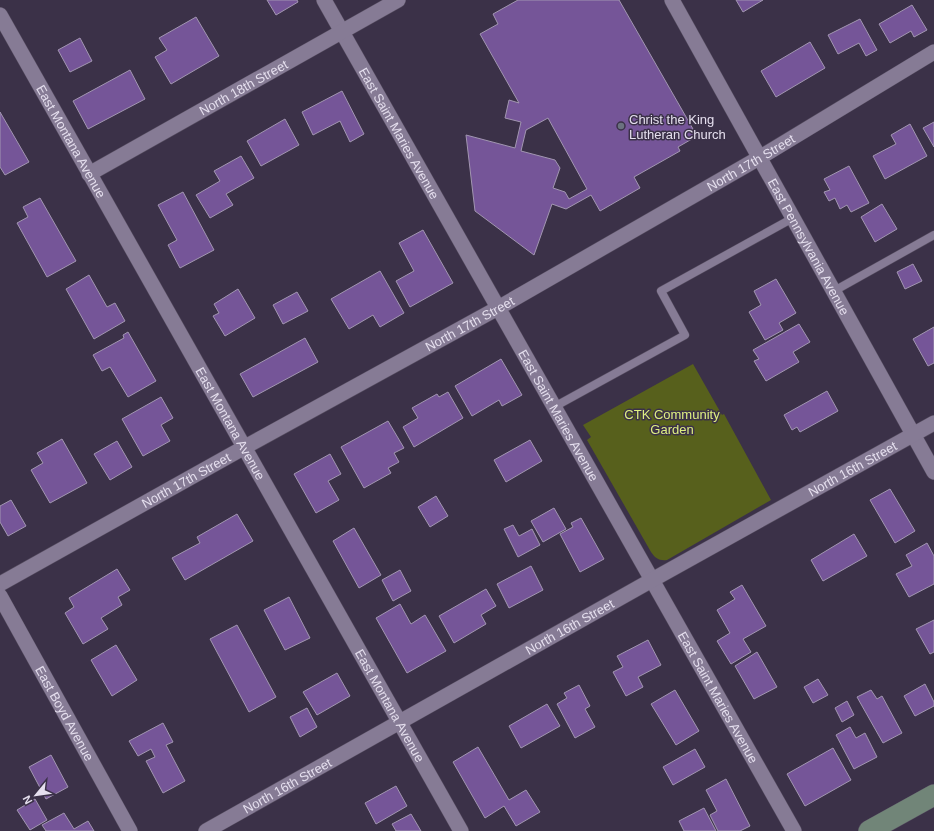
<svg xmlns="http://www.w3.org/2000/svg" width="934" height="831" font-family="Helvetica,sans-serif">
<style>
.green{fill:#57601c}
.building{fill:#755598;stroke:#a296b1;fill-rule:evenodd}
.lines{fill:none;stroke-linecap:round;stroke-linejoin:round}
.lane-casing{stroke:#554c5f;stroke-width:9}
.street-casing{stroke:#554c5f;stroke-width:16}
.secondary-casing{stroke:#554c5f;stroke-width:22}
.lane{stroke:#867b95;stroke-width:8}
.street{stroke:#867b95;stroke-width:15}
.secondary{stroke:#718578;stroke-width:21}
.worship-dot{fill:#6b7280;stroke:#3b3148;stroke-width:1.5}
.labels{text-anchor:middle;dominant-baseline:central;stroke-width:3;stroke-linejoin:round;paint-order:stroke}
.street-label{font-size:13px;fill:#e5dfee;stroke:#3b3148}
.poi-label{font-size:13px;fill:#e5dfee;stroke:#3b3148;text-anchor:start}
.park-label{font-size:13px;fill:#deef81;stroke:#3b3148}
</style>
<rect width="100%" height="100%" fill="#3b3148"/>
<path class="green" d="M693,364L722,415L724,414L771,500L667,560C659,561 655,558 651,552L587,440L591,437L583,425Z"/>
<g class="building">
<polygon points="267,0 297,0 298,2 276,15"/>
<path d="M518,0H619L697,136L678,147L680,151L634,177L640,188L600,211L591,195L566,209L552,204L534,255L475,211L466,135L515,148L521,122L505,118L509,100L519,103L480,34L498,24L493,14ZM548,118L587,189L569,199L565,192L553,188L560,168L555,160L521,151L526,130Z"/>
<polygon points="736,0 763,0 743,12"/>
<polygon points="912,5 927,30 914,37 911,31 890,43 879,24"/>
<polygon points="196,17 219,56 171,84 155,57 167,50 159,38"/>
<polygon points="860,19 877,50 866,56 859,43 838,54 828,35"/>
<polygon points="80,38 92,61 70,72 58,50"/>
<polygon points="810,42 825,68 776,97 761,71"/>
<polygon points="130,70 145,99 88,129 73,101"/>
<polygon points="342,91 364,134 350,142 340,121 313,135 302,112"/>
<polygon points="0,112 29,162 5,175 0,167"/>
<polygon points="285,119 299,145 261,166 247,141"/>
<polygon points="934,122 934,147 923,128"/>
<polygon points="910,124 927,156 885,179 873,156 896,144 891,135"/>
<polygon points="241,156 254,178 226,194 233,205 210,218 196,195 220,181 214,171"/>
<polygon points="849,166 869,203 851,212 847,205 840,209 835,198 829,201 824,192 830,190 824,179"/>
<polygon points="183,192 214,250 180,268 168,245 177,240 158,205"/>
<polygon points="40,198 76,261 47,277 17,223 28,217 23,207"/>
<polygon points="882,204 897,229 875,242 861,217"/>
<polygon points="423,230 453,283 410,307 396,281 414,271 399,243"/>
<polygon points="913,264 922,281 905,289 897,272"/>
<polygon points="380,271 404,313 380,327 373,315 349,329 331,299"/>
<polygon points="89,275 107,307 115,303 125,321 94,339 66,289"/>
<polygon points="776,279 796,313 779,323 783,330 765,340 749,312 761,305 754,291"/>
<polygon points="238,289 255,318 225,336 213,316 219,313 214,304"/>
<polygon points="297,292 308,311 283,324 273,305"/>
<polygon points="799,324 810,342 793,352 799,362 766,381 754,361 759,359 753,350"/>
<polygon points="934,327 934,363 928,366 913,339"/>
<polygon points="128,332 156,381 128,397 110,367 102,371 93,355 124,338 123,335"/>
<polygon points="305,338 318,362 253,397 240,374"/>
<polygon points="501,359 522,395 502,406 499,400 472,416 455,386"/>
<polygon points="827,391 838,411 800,432 797,427 792,430 784,415"/>
<polygon points="448,392 463,418 414,447 403,427 418,418 412,408 437,394 439,397"/>
<polygon points="161,397 173,418 161,425 170,441 143,456 122,419"/>
<polygon points="388,421 404,448 394,453 399,462 388,468 391,473 364,488 341,447"/>
<polygon points="62,439 87,483 50,503 31,470 43,463 37,453"/>
<polygon points="530,440 542,461 506,482 494,460"/>
<polygon points="117,441 132,467 110,480 94,454"/>
<polygon points="330,454 341,474 328,481 339,500 316,513 294,474"/>
<polygon points="890,489 915,531 895,543 870,500"/>
<polygon points="436,496 448,516 430,527 418,507"/>
<polygon points="11,500 26,526 8,536 0,522 0,506"/>
<polygon points="554,508 566,529 543,542 531,521"/>
<polygon points="237,514 253,541 185,580 172,558 200,543 197,537"/>
<polygon points="581,518 604,559 580,572 560,534 573,527 571,523"/>
<polygon points="513,525 519,536 532,529 540,545 518,557 504,529"/>
<polygon points="354,528 381,575 359,588 333,541"/>
<polygon points="854,534 867,556 823,581 811,560"/>
<polygon points="927,543 934,556 934,584 909,597 896,574 912,566 906,555"/>
<polygon points="531,566 543,590 509,608 497,584"/>
<polygon points="117,569 130,590 118,597 122,605 101,618 108,629 83,644 65,613 74,607 69,598"/>
<polygon points="400,570 411,591 393,601 382,580"/>
<polygon points="742,585 766,626 743,639 751,652 731,664 717,641 730,633 717,610 735,599 730,592"/>
<polygon points="486,589 496,606 481,615 486,624 454,643 439,616"/>
<polygon points="289,597 310,638 285,650 264,610"/>
<polygon points="400,604 411,624 425,615 446,651 407,673 376,618"/>
<polygon points="934,620 934,652 930,654 916,629"/>
<polygon points="237,625 276,697 249,712 210,639"/>
<polygon points="648,640 661,665 638,677 643,687 626,696 613,672 623,667 617,656"/>
<polygon points="116,645 137,680 112,696 91,660"/>
<polygon points="757,652 777,687 754,699 735,666"/>
<polygon points="337,673 350,696 317,715 303,692"/>
<polygon points="818,679 828,695 813,703 804,687"/>
<polygon points="925,684 934,702 934,706 915,716 904,696"/>
<polygon points="579,685 590,706 585,709 595,727 575,738 557,704 567,698 564,693"/>
<polygon points="675,690 699,731 676,745 651,704"/>
<polygon points="871,690 877,699 882,696 902,733 883,743 857,697"/>
<polygon points="847,701 854,715 842,722 835,708"/>
<polygon points="547,704 560,726 521,748 509,726"/>
<polygon points="307,708 317,727 300,737 290,717"/>
<polygon points="163,723 173,742 166,745 185,781 163,793 146,761 155,757 151,749 138,756 129,741"/>
<polygon points="850,727 856,738 865,733 877,757 854,769 836,735"/>
<polygon points="478,747 509,800 526,790 540,812 516,826 504,806 485,818 453,762"/>
<polygon points="833,748 851,780 805,806 787,774"/>
<polygon points="695,749 705,767 673,785 663,767"/>
<polygon points="51,755 68,787 46,799 29,767"/>
<polygon points="726,779 750,826 740,831 718,831 710,815 717,811 706,790"/>
<polygon points="396,786 407,806 376,824 365,803"/>
<polygon points="35,799 47,820 30,830 17,810"/>
<polygon points="704,808 716,831 684,831 679,821"/>
<polygon points="64,813 74,829 88,821 94,831 46,831 42,825"/>
<polygon points="411,814 421,831 396,831 392,824"/>
</g>
<g class="lines">
<g class="lane-casing">
<g id="lane">
<polyline points="834,291 934,235"/>
<polyline points="554,407 685,335 661,291 793,218"/>
</g>
</g>
<g class="street-casing">
<g id="street">
<path id="s1" d="M324,0L794,831"/>
<path id="s2" d="M672,0L934,472"/>
<path id="s3" d="M0,15L461,831"/>
<path id="s4" d="M89,174L398,0"/>
<path id="s5" d="M0,584L245,447L498,308L759,158L934,52"/>
<path id="s6" d="M0,596L130,831"/>
<path id="s7" d="M206,831L652,580L934,423"/>
</g>
</g>
<g class="secondary-casing">
<polyline id="secondary" points="869,831 934,795"/>
</g>
<use href="#lane" class="lane"/>
<use href="#street" class="street"/>
<use href="#secondary" class="secondary"/>
</g>
<circle class="worship-dot" cx="621" cy="126" r="4"/>
<g class="labels">
<g class="street-label">
<text stroke="none"><textPath href="#s4" startOffset="177">North 18th Street</textPath></text>
<text stroke="none"><textPath href="#s1" startOffset="153">East Saint Maries Avenue</textPath></text>
<text stroke="none"><textPath href="#s3" startOffset="145">East Montana Avenue</textPath></text>
<text stroke="none"><textPath href="#s5" startOffset="861">North 17th Street</textPath></text>
<text stroke="none"><textPath href="#s2" startOffset="282">East Pennsylvania Avenue</textPath></text>
<text stroke="none"><textPath href="#s5" startOffset="537">North 17th Street</textPath></text>
<text stroke="none"><textPath href="#s1" startOffset="477">East Saint Maries Avenue</textPath></text>
<text stroke="none"><textPath href="#s3" startOffset="469">East Montana Avenue</textPath></text>
<text stroke="none"><textPath href="#s7" startOffset="741">North 16th Street</textPath></text>
<text stroke="none"><textPath href="#s5" startOffset="213">North 17th Street</textPath></text>
<text stroke="none"><textPath href="#s7" startOffset="417">North 16th Street</textPath></text>
<text stroke="none"><textPath href="#s1" startOffset="801">East Saint Maries Avenue</textPath></text>
<text stroke="none"><textPath href="#s3" startOffset="793">East Montana Avenue</textPath></text>
<text stroke="none"><textPath href="#s6" startOffset="134">East Boyd Avenue</textPath></text>
<text stroke="none"><textPath href="#s7" startOffset="93">North 16th Street</textPath></text>
</g>
<g class="poi-label">
<text x="629" y="119">Christ the King<tspan x="629" dy="15">Lutheran Church</tspan></text>
</g>
<g class="park-label">
<text x="672" y="414">CTK Community<tspan x="672" dy="15">Garden</tspan></text>
</g>
</g>
<g transform="translate(36 795) rotate(241)" stroke="#3b3148" stroke-width="3" paint-order="stroke">
<path d="M0-3L7 15L0 10L-7 15Z" fill="#e5dfee"/>
<text y="-6" font-size="11" font-weight="bold" text-anchor="middle" fill="#e5dfee">N</text>
</g>
</svg>
